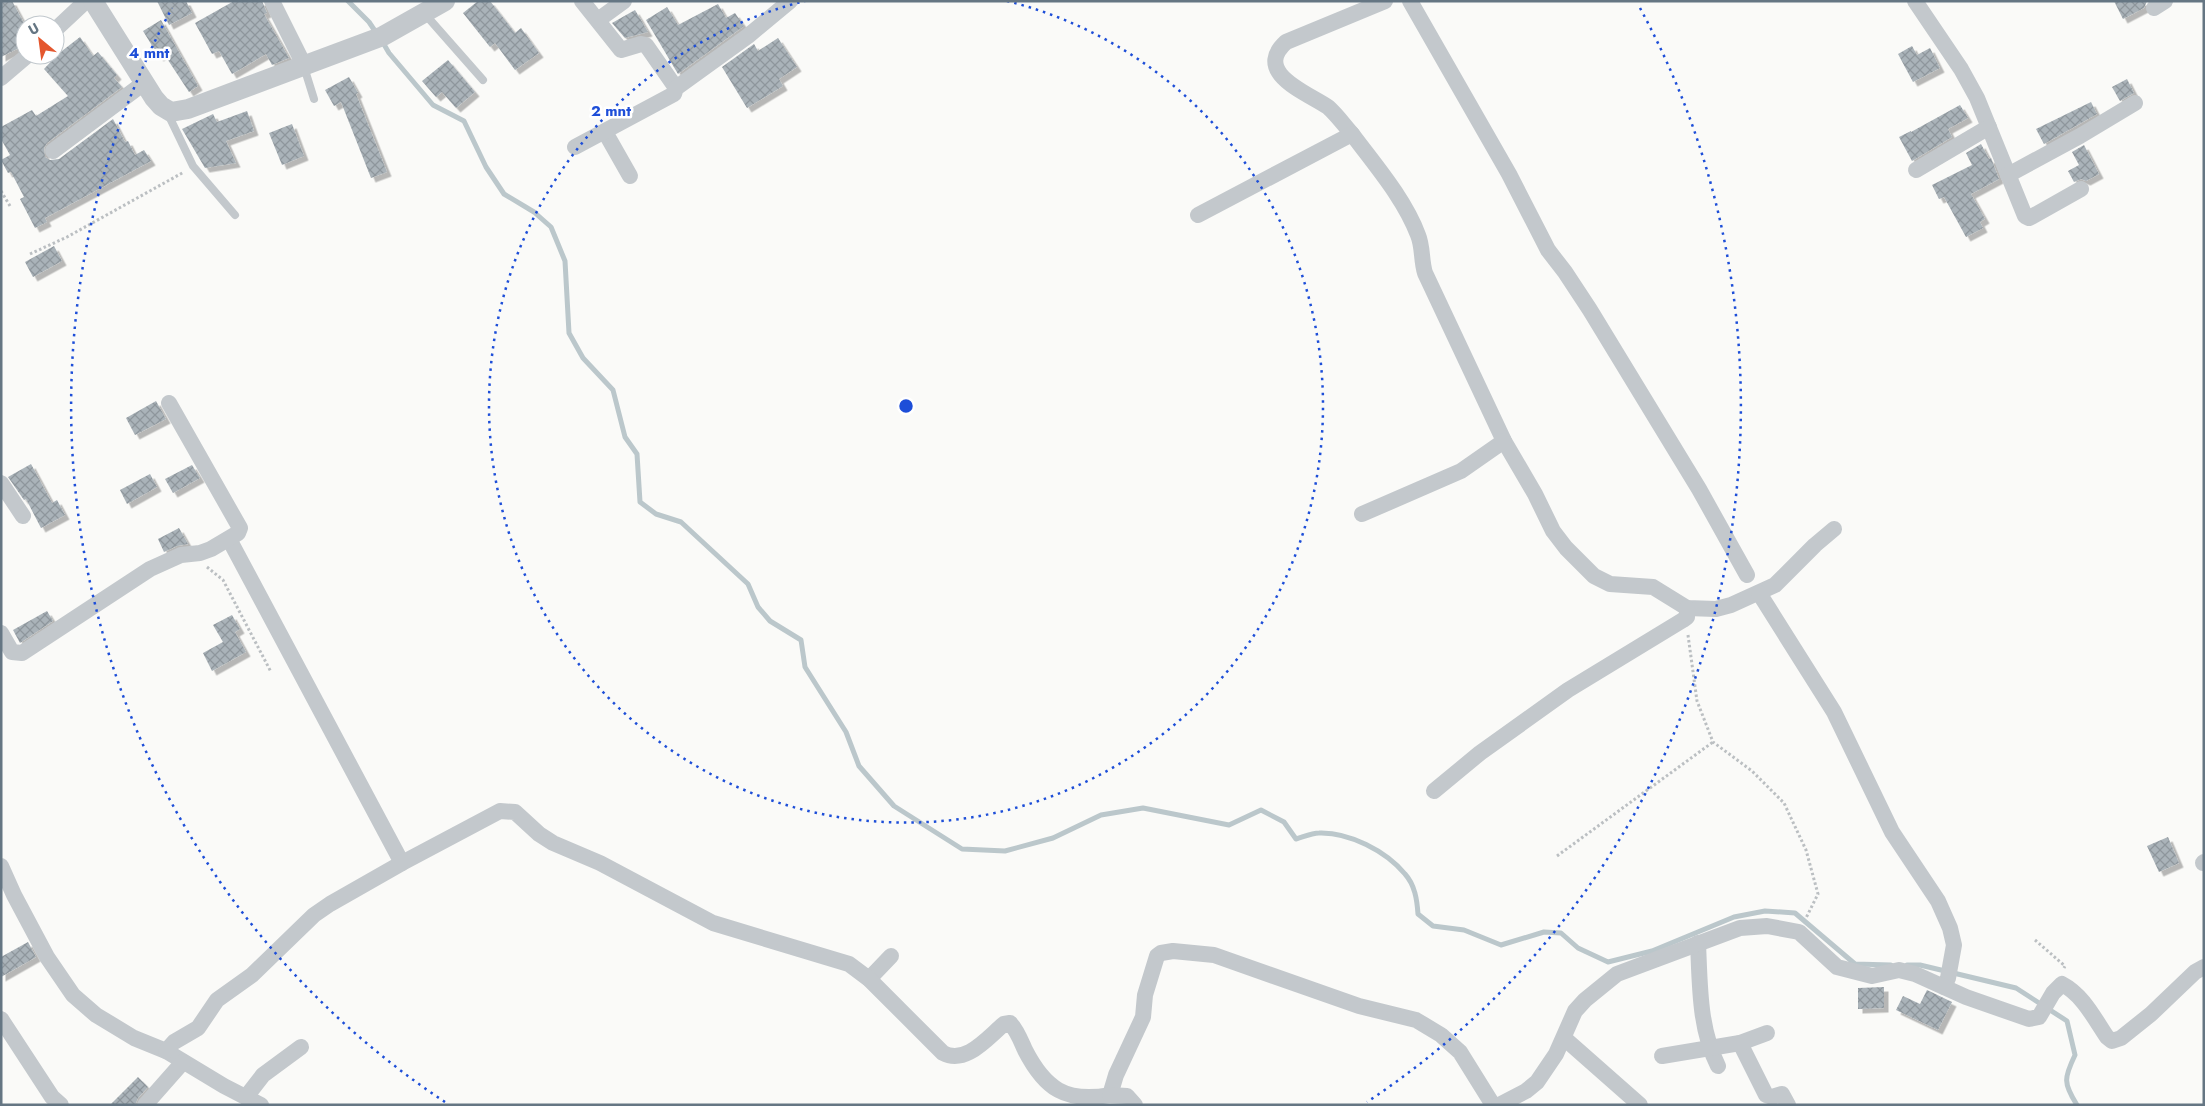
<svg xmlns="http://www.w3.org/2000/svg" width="2205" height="1106" font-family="Jost,sans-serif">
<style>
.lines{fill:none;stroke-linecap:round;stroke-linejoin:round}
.stream{stroke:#bbc7cb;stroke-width:5}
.building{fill:url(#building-cross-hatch);filter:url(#shadow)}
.path{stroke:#bbbfc2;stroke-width:3;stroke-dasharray:2.5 2.5;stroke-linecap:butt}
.service{stroke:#c3c8cc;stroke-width:8}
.minor{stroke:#c3c8cc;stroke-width:16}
.tertiary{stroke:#c3c8cc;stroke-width:20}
.ring{fill:none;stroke:#1d4ed8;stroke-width:2.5;stroke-dasharray:2.5 5}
.centre{fill:#1d4ed8;stroke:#fff;stroke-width:2.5}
.ring-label{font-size:15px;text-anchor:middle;font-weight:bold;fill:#1d4ed8;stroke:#fff;stroke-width:5;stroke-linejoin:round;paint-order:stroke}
</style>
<defs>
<pattern id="building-cross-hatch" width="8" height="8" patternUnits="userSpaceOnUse" patternTransform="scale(1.25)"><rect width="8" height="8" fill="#aab3b9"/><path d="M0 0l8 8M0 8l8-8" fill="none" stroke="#8e969c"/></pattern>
<filter id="shadow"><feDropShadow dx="4.5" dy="4.5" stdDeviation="0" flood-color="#0004"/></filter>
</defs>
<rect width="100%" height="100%" fill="#fafaf8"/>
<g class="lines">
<g class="stream">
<polyline points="348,1 369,22 377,34"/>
<path d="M382,41L389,53L433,105L464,121L486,167L504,194L534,212L551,227L565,261L569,333L583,358L613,390L625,437L637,454L640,502L656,514L681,522L748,584L758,607L770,621L801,640L805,667L846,732L859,766L894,806L962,849L1005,851L1053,838L1101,815L1143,808L1229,825L1261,810L1284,822L1296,839C1303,837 1312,833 1319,833C1349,832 1386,851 1405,874C1415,885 1417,900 1418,914L1433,926L1464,930L1501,945L1544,932L1561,933L1578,948L1608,962L1652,951L1734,917L1765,911L1795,913L1855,964L1891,965"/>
<path d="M1907,965H1920L2016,988L2067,1021L2075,1055C2064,1078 2063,1083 2077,1105"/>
</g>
</g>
<g class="building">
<polygon points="1,1 12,1 25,25 25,45 1,57"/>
<polygon points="157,1 186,1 192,13 169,25"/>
<polygon points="234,1 262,1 267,13 264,14 289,58 272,65 266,54 232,74 219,51 212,54 195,23"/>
<polygon points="478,1 490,1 515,33 521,28 539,53 515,70 495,43 490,47 463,13"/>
<polygon points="2114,1 2147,1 2144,8 2123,19"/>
<polygon points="718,4 726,18 735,13 744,26 678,74 646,20 667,7 678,25"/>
<polygon points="635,10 648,32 625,38 612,23"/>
<polygon points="161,20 198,86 189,92 164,54 159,57 143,31"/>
<polygon points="80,37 93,56 98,52 117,75 114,78 122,87 47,143 44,148 45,157 50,160 59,159 113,119 125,142 128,141 135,155 144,150 151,161 45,218 47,222 35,228 20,199 24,197 11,172 8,173 1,160 10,155 1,139 1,127 32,110 36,116 68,96 44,69 58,54"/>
<polygon points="778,38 797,67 779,79 783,86 747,108 722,67 754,44 758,51"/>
<polygon points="1912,46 1917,55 1930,48 1940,68 1913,82 1898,54"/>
<polygon points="448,60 475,92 456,108 442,92 436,97 422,81"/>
<polygon points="349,77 358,93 356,94 387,172 371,178 341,102 334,106 325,90"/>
<polygon points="2127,79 2134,93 2120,101 2112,87"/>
<polygon points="2091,102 2097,114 2044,144 2036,129"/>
<polygon points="1960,105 1968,118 1948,129 1952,137 1912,161 1899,137 1911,131 1911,132"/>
<polygon points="247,111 254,131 226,141 236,163 205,168 182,129 213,114 217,122"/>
<polygon points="292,124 304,156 282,165 269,133"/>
<polygon points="1981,144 1989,159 1991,158 1999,179 1971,194 1985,219 1980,222 1983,228 1966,237 1944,197 1939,199 1932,185 1972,165 1966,153"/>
<polygon points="2084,145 2099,174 2086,181 2081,179 2074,182 2068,171 2079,165 2072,152"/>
<polygon points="54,246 62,261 33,277 25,262"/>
<polygon points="156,401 166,419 135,435 126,418"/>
<polygon points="31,464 52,503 57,500 65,515 41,528 26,499 24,500 8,477"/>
<polygon points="192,465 200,478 173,493 165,479"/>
<polygon points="150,474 157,487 127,504 120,490"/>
<polygon points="179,528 188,544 177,546 164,552 158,539"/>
<polygon points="47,611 53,621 20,643 13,630"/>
<polygon points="232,615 240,629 235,632 246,652 212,671 203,653 223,642 213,625"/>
<polygon points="2168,837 2179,863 2159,872 2147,846"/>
<polygon points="28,942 36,957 1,977 1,957"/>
<polygon points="1884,987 1884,1008 1858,1009 1858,988"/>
<polygon points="1927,990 1952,1002 1938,1030 1896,1010 1903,996 1920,1004"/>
<polygon points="138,1077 148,1087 138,1098 135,1105 110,1105"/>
</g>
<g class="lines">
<g class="path">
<polyline points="1,191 10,206"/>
<polyline points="30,254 67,237 184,172"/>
<polyline points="207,567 223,580 271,672"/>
<polyline points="1688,635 1697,701 1713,742 1752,771 1784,803 1806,850 1818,894 1806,918"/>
<polyline points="1557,856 1713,742"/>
<polyline points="2035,940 2065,966 2064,968"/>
</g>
<g class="service">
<polyline points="424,13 483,80"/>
<polyline points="304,67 314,99"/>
<polyline points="168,114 193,166 235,215"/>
</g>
<g class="minor">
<polyline points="272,1 304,65"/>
<polyline points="582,1 621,50 641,44 646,45 676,88"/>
<polyline points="1410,1 1509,174 1548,250 1565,272 1590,310 1699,489 1747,575"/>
<polyline points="1915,1 1961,69 1977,98 2025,216 2029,218 2033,216 2081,189"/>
<polyline points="2154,8 2165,1"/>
<polyline points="598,20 624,1"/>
<polyline points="55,30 86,1"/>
<polyline points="1,78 28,55"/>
<polyline points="605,132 630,176"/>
<path d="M1352,134C1344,125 1337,115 1328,107C1308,93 1252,73 1286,42L1385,1"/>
<polyline points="575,147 674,94 676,88 748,36 790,1"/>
<polyline points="53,151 144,83"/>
<polyline points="1916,170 1989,127"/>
<polyline points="2008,175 2080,136 2135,103"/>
<path d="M1198,215L1352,134C1375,165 1404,198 1418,235C1423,247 1421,260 1425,273L1504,441L1535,494L1553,531L1566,548L1594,576L1610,584L1653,587L1687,608L1716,609L1731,605L1775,585L1815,545L1834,529"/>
<polyline points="1,483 23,516"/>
<polyline points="1362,514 1461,471 1504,441"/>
<polyline points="229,539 402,863"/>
<polyline points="1759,593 1834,712 1892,832 1938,901 1950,928 1954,945 1948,978 1944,987"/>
<polyline points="1,633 12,652 22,653 150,569 181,555 200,553 211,549 238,533 240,528 169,403"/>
<polyline points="1434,791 1480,753 1568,690 1683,620 1687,617 1687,608"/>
<polyline points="2203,863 2204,862"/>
<polyline points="1,866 14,895 47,957 73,995 96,1015 134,1038 166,1051 224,1086 261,1105"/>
<path d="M1698,943C1700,986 1699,1028 1718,1066"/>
<polyline points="869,979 891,956"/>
<polyline points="1,1019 52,1097 61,1105"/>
<polyline points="1564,1038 1640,1105"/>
<polyline points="1740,1043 1766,1095 1772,1097 1782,1094 1788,1105"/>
<path d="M166,1051L174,1042L198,1028L217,1000L252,975L314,915L330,904L402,863L500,811L515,812L539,834L553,843L600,863L713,923L849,964L869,979L943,1053C966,1065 987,1038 1004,1024L1010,1023C1017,1030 1021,1041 1025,1050C1045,1089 1066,1103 1110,1095L1116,1075L1143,1017L1145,995L1157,956L1161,953L1173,951L1214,955L1359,1006L1416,1020L1441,1035L1460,1052L1493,1105"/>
<polyline points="1662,1056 1740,1043 1767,1033"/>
<polyline points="1110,1095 1127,1096 1135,1105"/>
<polyline points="246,1097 263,1075 301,1047"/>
<polyline points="145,1105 183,1062"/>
<path d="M1499,1105L1526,1091L1537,1082L1556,1054L1575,1011L1585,1000L1617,974L1740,928L1767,926L1799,932L1837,967L1872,976L1899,970L1915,974L1966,997L2029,1019L2039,1017L2053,993L2062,984C2083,995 2094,1018 2107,1037L2112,1041L2121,1038L2151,1014L2195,972L2204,967"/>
</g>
<polyline class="tertiary" points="93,1 154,98 161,106 171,112 188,109 383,36 445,1"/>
</g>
<g class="ring">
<path d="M1007 1A417 417 0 1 1 805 1"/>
<path d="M445 1102A835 835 0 0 1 172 8M1640 8A835 835 0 0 1 1367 1102"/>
</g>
<circle cx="906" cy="406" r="8" class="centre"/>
<g class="ring-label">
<text x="149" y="58">4 mnt</text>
<text x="611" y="116">2 mnt</text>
</g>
<rect width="2205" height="1106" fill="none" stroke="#657683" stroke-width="5"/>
<g transform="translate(40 40) rotate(331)"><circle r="24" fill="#ffffff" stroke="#c1c8cd"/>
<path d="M0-4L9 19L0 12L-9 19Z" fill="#e4572e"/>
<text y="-8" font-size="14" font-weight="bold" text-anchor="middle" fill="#657683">U</text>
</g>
</svg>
